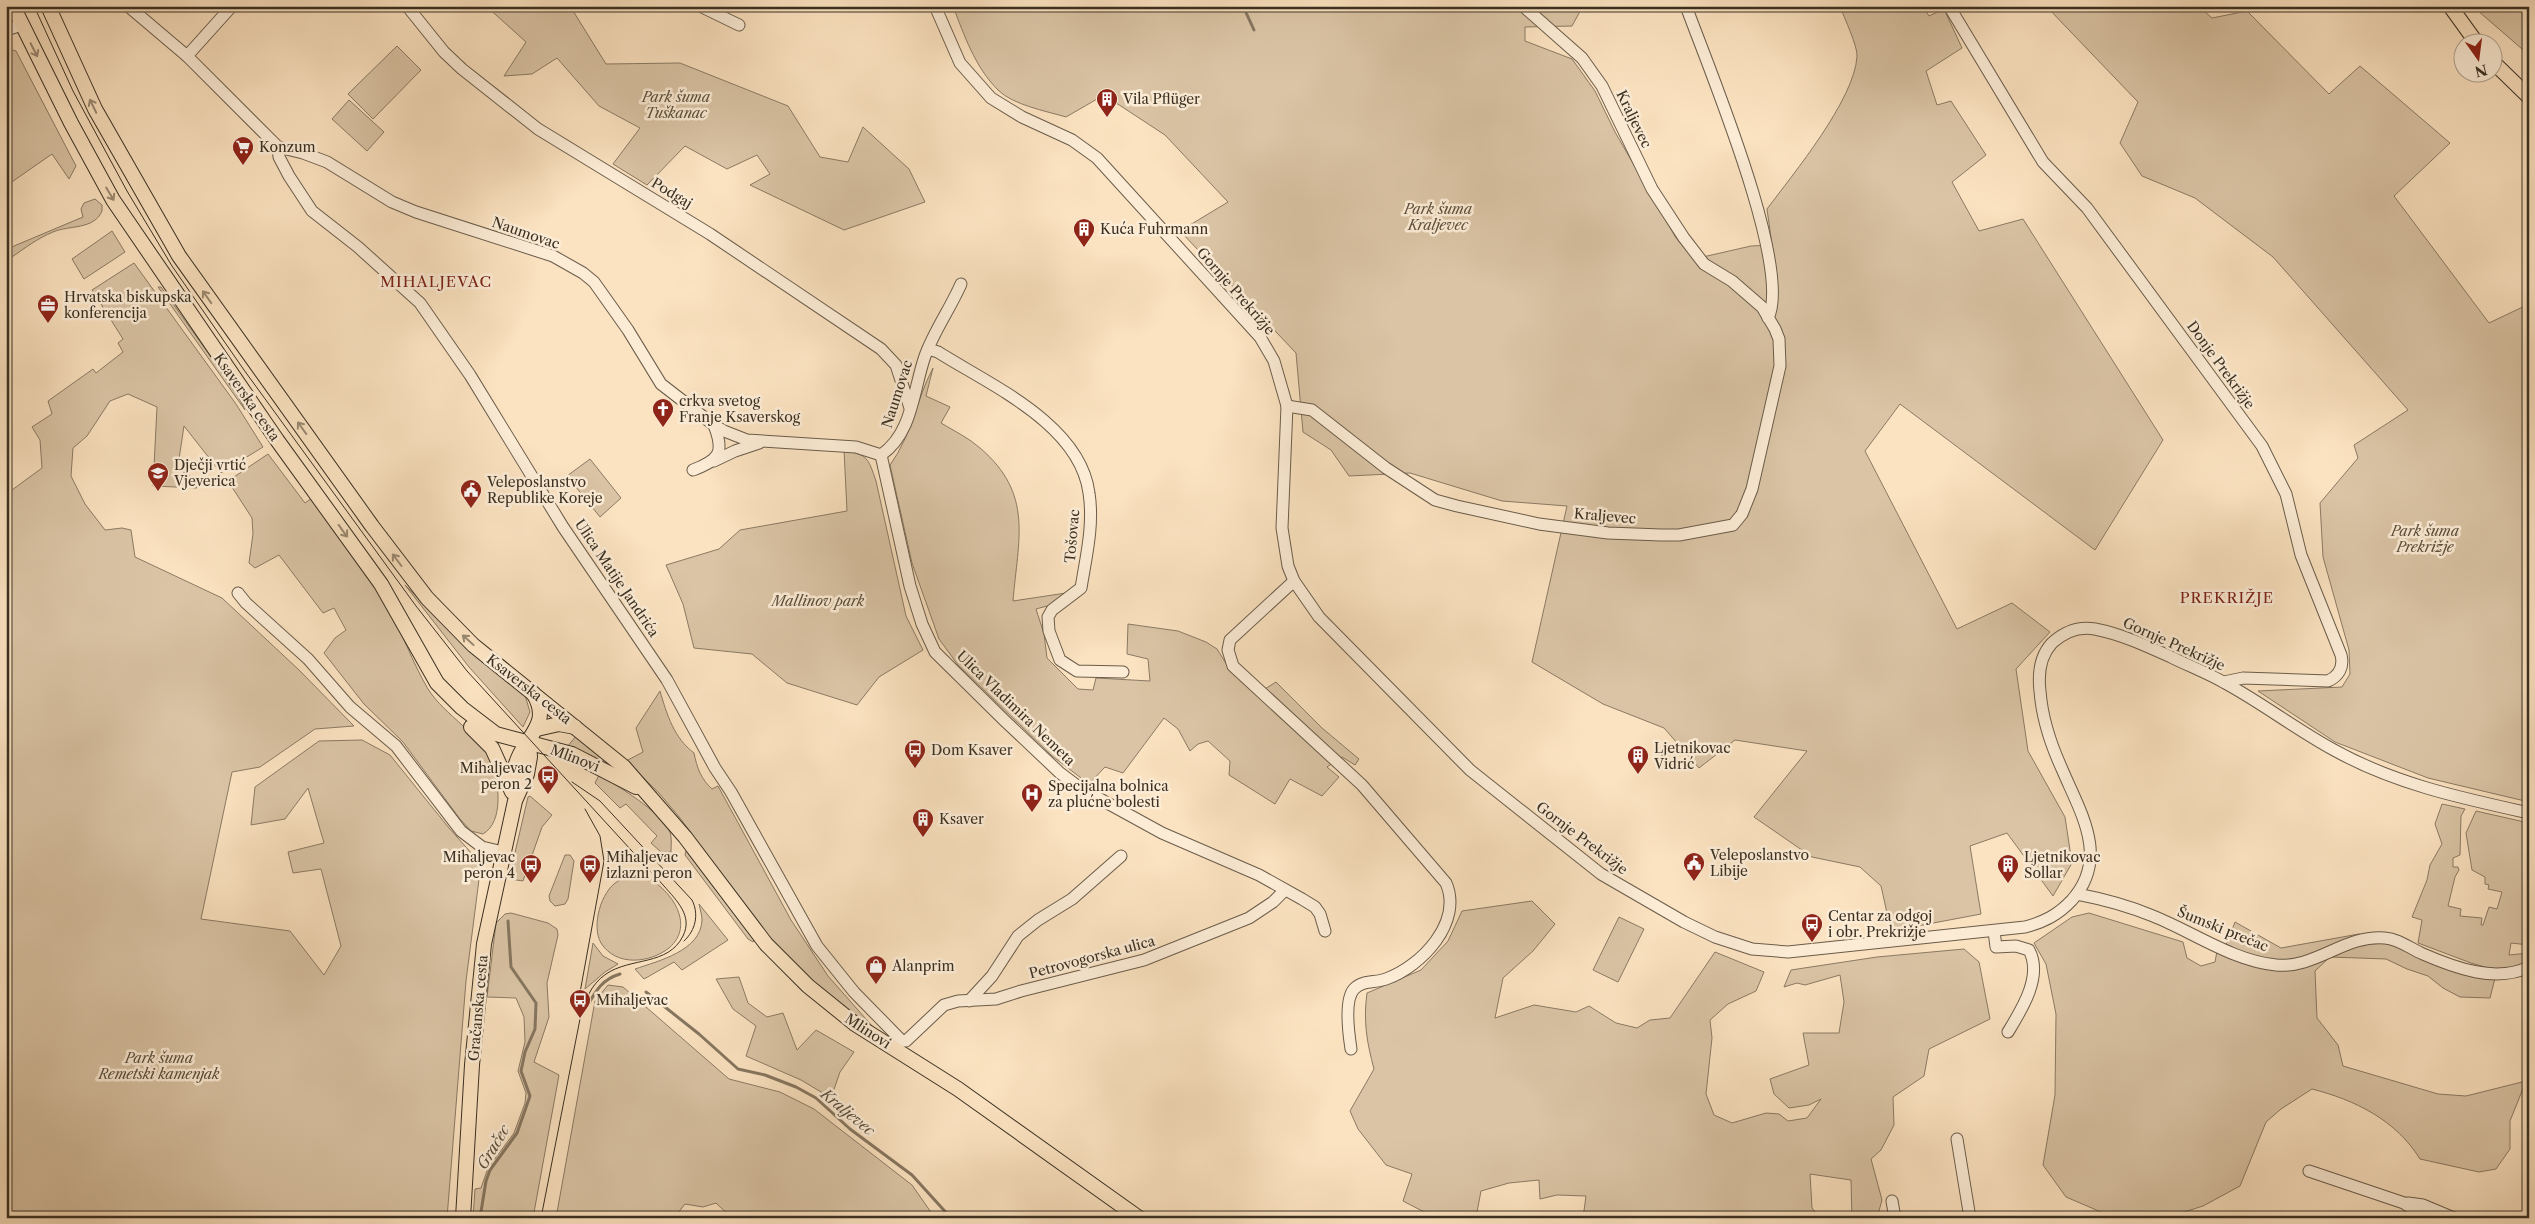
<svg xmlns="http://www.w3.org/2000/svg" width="2535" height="1224" font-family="'Libre Caslon Text',serif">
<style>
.green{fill:#dac4a5;stroke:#8a7a64}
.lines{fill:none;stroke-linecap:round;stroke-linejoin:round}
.stream{stroke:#867660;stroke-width:3}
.minor-casing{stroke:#6a5c4a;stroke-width:13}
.major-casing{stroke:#3a3022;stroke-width:16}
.minor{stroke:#fcecd6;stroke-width:11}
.major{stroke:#fbe2c0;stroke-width:14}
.tram{stroke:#3a3022;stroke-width:1}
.oneway{stroke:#9a8971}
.labels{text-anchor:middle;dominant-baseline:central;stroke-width:5;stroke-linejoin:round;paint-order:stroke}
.park-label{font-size:14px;font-style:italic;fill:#5a4e3c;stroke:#fcecd6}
.poi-label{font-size:14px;fill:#3a3022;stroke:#fcecd6;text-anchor:start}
.street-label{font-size:14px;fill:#3a3022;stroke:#fcecd6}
.neighbourhood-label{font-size:15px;letter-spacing:1px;fill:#7a1f14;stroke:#fcecd6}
.water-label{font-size:15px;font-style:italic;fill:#5a4d3c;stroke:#fcecd6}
</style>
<rect width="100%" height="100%" fill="#fbe2c0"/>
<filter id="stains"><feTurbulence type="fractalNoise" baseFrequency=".004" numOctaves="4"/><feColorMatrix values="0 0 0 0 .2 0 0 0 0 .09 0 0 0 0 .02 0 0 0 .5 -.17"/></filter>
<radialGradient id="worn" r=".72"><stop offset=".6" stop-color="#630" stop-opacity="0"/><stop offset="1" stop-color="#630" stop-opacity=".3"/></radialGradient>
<g class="green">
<polygon points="486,6 570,6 606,64 680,63 788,106 820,157 848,162 863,127 909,169 925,202 844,230 750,185 770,174 757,155 727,169 685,146 647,185 613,164 640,128 599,106 557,58 532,74 504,76 526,42"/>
<path d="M953,6H1583L1572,26L1525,27V41L1572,59L1595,91L1615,132L1676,238L1694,259L1751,246L1772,245L1767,209C1794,173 1854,100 1857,57C1858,46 1844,18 1840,6H1923L1929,16L1944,9L1962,48L1926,71L1937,105L1951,101L1986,155L1952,182L1979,231L2023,219L2163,440L2095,550L1900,404L1865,451L1957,629L2012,603L2050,632L2016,669L2028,751L2065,817L2072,863L2053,896L2007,833L1970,846L1981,914L1891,931L1881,886L1860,867L1812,857L1754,817L1807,751L1735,740L1699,768L1664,728L1603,704L1532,662L1567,506L1502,501L1410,473L1349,476L1331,450L1303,432L1296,353L1180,231L1228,202L1165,135L1104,95L1066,117C1046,111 1013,105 998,90C975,67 964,35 953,6Z"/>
<polygon points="2046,6 2198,6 2212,18 2247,11 2329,94 2360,66 2450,143 2394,196 2489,323 2529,304 2529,802 2428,778 2335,742 2258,691 2342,687 2350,674 2349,650 2323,557 2320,503 2358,458 2354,445 2408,410 2273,257 2195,198 2142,176 2120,143 2138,102"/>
<polygon points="2475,6 2529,6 2529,55 2477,10"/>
<polygon points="397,46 421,70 373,119 348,94"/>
<polygon points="6,48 16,51 76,166 69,179 52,154 6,186"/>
<polygon points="349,100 384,132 367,151 332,119"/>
<path d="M95,199L102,205V211C94,230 69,225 53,232C38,238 25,248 12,257L9,249L14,246L83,217L81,209L84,203Z"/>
<polygon points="112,231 125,252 84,279 72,259"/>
<polygon points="134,263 236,404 263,447 221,473 184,426 179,459 197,488 153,486 157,407 128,394 110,401 87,436 73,448 71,476 85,504 105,530 122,528 131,530 135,557 222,598 299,670 354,726 315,729 260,767 232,772 201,919 290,931 324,975 341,946 321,869 293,873 288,852 324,843 308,788 285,819 251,825 255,787 319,741 362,740 390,755 449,828 481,864 466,981 447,1218 6,1218 6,499 12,490 42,468 40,440 32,427 52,414 48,401 93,369 96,373 123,352 118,343 123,339 92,290"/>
<polygon points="158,287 161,287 236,392 245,410"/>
<path d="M933,368L926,396L950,407L941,423C954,431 969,438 980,448C1034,494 1018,539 1013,601L1066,593L1062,602L1036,609L1044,634L1047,658L1078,689L1093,690L1096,678L1150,681L1148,659L1127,654L1128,624L1178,631L1206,642L1217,649L1227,665L1257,694L1276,682L1322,728L1359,759L1355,765L1342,757L1327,767L1339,777L1322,796L1290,779L1275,804L1229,775L1230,761L1208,741L1198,744L1190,751L1178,729L1164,718L1123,773L1105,767L1089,784L1052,756L958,665L939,639L912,563L890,465C912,435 916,400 933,368Z"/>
<path d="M844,450C868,455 868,458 876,481L906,616L923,650L879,677L857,705L787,683L752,654L694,648L683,604L666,565L719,549L740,530L847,511Z"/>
<path d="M268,454L305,503L312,498C337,533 365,567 386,604C402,631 412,662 428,689C445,716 480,733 492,763C499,782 504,822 483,834L471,831L460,819L403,742L364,704L324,653L335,638L346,630L334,608L323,613L279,555L255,568L249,563L253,534L252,518L228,481Z"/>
<polygon points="590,459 621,498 600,517 567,476"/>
<polygon points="405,585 464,645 525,695 530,712 523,727 469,667"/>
<path d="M660,691C667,715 674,738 694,753C697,768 701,779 712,789L718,786L791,920L828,976L873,1027L871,1029L814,986L769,938L680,818L659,793L626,761L643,752L636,728Z"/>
<polygon points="577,735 613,765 612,767 567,747"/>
<path d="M599,775C618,786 660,811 670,832C672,838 671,846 671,852H661L651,843L657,836L626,804L620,808L595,783Z"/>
<polygon points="530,796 552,815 542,827 523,881 510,879 510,874 528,797"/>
<polygon points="2442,804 2465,809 2461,816 2460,855 2453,858 2453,867 2458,867 2459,870 2455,877 2448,906 2461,909 2460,916 2482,918 2481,925 2483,925 2489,907 2497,909 2502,892 2488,889 2489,885 2485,884 2485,877 2472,870 2466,833 2476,811 2529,823 2529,945 2511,943 2509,955 2529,953 2529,963 2499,971 2471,963 2418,943 2422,920 2412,917 2427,880 2430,865 2442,844 2435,824"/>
<polygon points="686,851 754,940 753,942 748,939 685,855"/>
<polygon points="565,855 570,855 574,861 568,899 565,904 555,906 550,901 549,896"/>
<path d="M644,876C669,887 697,924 669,948C650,963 616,967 601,943C591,926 601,891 618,881C625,876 635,876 644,876Z"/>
<path d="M1532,901L1555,924L1533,951L1503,978L1495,1018L1534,1005L1576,1012L1589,1006L1616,1023L1637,1028L1650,1020L1670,1018L1715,952L1764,972L1756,991L1728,1004L1710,1020L1712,1038L1706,1094L1714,1115L1732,1123L1766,1113L1779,1114L1788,1121L1807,1118L1821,1099L1809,1105L1789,1108L1774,1094L1770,1079L1809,1065L1803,1033H1839L1844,1002L1840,975L1805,985L1797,983L1784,987L1791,970L1877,957L1964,949L1979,962L1990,1019L1929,1049L1924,1076L1893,1097L1894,1125L1881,1150L1871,1159L1882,1200L1877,1218H1852L1851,1180L1810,1174L1812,1208L1820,1218H1583L1586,1196L1557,1195L1540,1199L1539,1180L1509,1183L1481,1191L1477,1212L1466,1218H1429L1430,1215L1403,1201L1412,1174L1386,1165L1358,1129L1350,1111L1374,1069C1367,1043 1363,1021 1367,993L1421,970L1448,941L1462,911Z"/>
<path d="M699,904L728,940L682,970L674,962L644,979L635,969C658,961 701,951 702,920C702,915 700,909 699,904Z"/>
<polygon points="511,913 548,923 557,929 558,935 547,983 549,1017 534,1062 559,1075 533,1218 473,1218 475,1189 481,1188 488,1168 514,1133 525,1103 526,1093 518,1071 525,1042 524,1017 516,998 487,997 496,923 505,914"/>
<path d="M2089,913L2183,942L2187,958L2201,966L2215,962L2217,951L2227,943L2235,922L2281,948L2359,934L2495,978L2490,998L2460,997L2443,988L2428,976L2407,969L2386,959L2330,957L2315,971L2317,1018L2338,1045L2343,1066L2438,1094L2466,1096L2526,1081L2510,1121V1149L2496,1169L2479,1172L2420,1159C2396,1120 2355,1100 2312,1089L2281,1109L2266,1122L2240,1186L2203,1206L2165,1218H2115L2066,1197L2043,1165L2055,1095L2056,1014L2046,964L2034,943L2072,917Z"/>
<polygon points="1619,917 1644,929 1618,982 1593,970"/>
<polygon points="593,943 603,956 618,964 605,972 585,989"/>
<polygon points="739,977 748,1003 767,1017 783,1013 797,1050 816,1030 854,1052 840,1072 831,1098 801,1080 746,1056 756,1026 733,1009 716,979"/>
<polygon points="608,985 623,987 729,1079 780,1092 814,1109 912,1185 935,1218 732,1218 716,1203 703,1207 685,1204 674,1218 556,1218 595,1001"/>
</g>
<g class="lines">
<g class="stream">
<polyline points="1243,6 1254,30"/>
<polyline points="646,992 699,1034 738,1069 765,1075 796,1087 816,1098 850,1129 912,1175 951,1218"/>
<path d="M588,1005C596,990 603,979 620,974"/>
<polyline points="480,1218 486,1181 490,1170 517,1133 530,1096 521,1071 525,1052 535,1029 536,1003 511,967 508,921"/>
</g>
<g class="minor-casing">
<g id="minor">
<polyline points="128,6 187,56 278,147 279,157 289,176 312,211 358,247 420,303 470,375 563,527 667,680 715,768 731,792 817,946 854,992 902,1041 906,1041 944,1005 958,1001 996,999 1021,991 1144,960 1249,918 1273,902 1285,890"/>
<polyline points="407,6 444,52 462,69 538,129 710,234 881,349 896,365 910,408"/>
<polyline points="700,6 739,25"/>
<path d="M935,6L960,63L991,98L1022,117L1072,140L1097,158L1260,337L1274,361L1287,406L1282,528L1288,566L1294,581L1319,617L1470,770L1601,874L1684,922L1715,937L1752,949L1788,952L2025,927C2044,922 2058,915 2072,900C2110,857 2080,812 2062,769C2051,745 2042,718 2040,691C2038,674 2040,656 2052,643C2064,632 2079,626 2095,629C2121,634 2147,646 2171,657C2189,666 2208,673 2225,683C2262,703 2297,730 2334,750C2395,784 2461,798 2529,813"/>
<path d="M1686,6C1707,64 1793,268 1768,318"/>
<path d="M1949,6L2043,162L2087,208L2262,446L2286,494L2301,555L2341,655C2344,667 2339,676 2328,681L2243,678L2224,682"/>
<polyline points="6,30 22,25"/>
<polyline points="187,56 232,6"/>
<polyline points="278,147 303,153 327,162 392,202 416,212 553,256 583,273 594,282 628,330 661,384 714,425 724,431 747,440 856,447 881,455"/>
<path d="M928,349L938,352C990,385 1080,424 1089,493C1094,525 1086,557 1081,588L1052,610L1048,617L1049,631L1060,660L1077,671L1123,672"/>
<polyline points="1287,406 1312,410 1386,468 1435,500 1457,506 1539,524 1608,533 1661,535 1679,535 1733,525 1742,514 1752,489 1780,366 1779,339 1775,329 1762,307 1732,281 1704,264 1684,238 1652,189 1602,86 1582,58 1523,6"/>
<polyline points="881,455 910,586 922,624 935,652 1005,721 1060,773 1080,788 1162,833 1259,875 1302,899 1315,907 1320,914 1325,931"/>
<path d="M881,455C913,433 913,390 925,356C934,331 950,309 961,284"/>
<polyline points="714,461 735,451 759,443"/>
<path d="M693,470C719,460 725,453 714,425"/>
<path d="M1294,581L1230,640L1228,650L1233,666L1362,785L1446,883C1463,922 1422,966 1386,979C1375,983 1362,980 1354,989C1344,1000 1349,1036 1351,1049"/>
<polyline points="238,593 246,603 308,659 350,707 396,746 461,831 482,847 503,852"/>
<path d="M2077,894C2103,899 2129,906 2153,916C2193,932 2233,961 2276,965C2315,969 2346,934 2385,938C2399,939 2411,949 2423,954C2455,968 2496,983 2529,967"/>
<path d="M1994,931L1996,947L2016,946L2029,950C2043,976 2022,1009 2008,1032"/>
<polyline points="969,1001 992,976 1018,936 1038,920 1072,899 1121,856"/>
<polyline points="1957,1139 1970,1218"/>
<polyline points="2309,1171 2404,1203 2425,1218"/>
<polyline points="1892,1201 1895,1218"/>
<polyline points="2408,1203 2423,1205 2454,1218"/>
</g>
</g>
<g class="major-casing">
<g id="major">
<polyline points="13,6 71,123 113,200 277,440 381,584 437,683 462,708 496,734 572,754 636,787"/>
<polyline points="48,6 95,109 179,256 372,526 427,598 473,645 624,767 685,837 766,944 808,986 855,1024 958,1089 1139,1218"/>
<polyline points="2450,6 2476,42"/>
<polyline points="2492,61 2529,97"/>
<polyline points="471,727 492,748 512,792"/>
<polyline points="537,729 559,724 575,727"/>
<path d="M512,788C512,777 515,764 520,754C532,732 550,720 533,693"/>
<polyline points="463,1218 472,1065 484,944 515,801 527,774 530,757 529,743"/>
</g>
</g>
<use href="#minor" class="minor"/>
<use href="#major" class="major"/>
<g class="tram">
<path d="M34,6L73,91L127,191L172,266L244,370L416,606L467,671L664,886C677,901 693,916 683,936C668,966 631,957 606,974C590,985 585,1001 580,1019L541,1218"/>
<path d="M572,782L600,801L692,900C699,914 696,930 684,941"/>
<polyline points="577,1009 604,861 600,836 585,809"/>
</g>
</g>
<defs><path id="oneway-shaft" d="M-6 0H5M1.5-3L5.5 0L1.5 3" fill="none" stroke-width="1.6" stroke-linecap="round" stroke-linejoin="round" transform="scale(1.25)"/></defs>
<g class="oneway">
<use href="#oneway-shaft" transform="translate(34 50) rotate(63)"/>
<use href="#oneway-shaft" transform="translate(93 106) rotate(-116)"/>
<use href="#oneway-shaft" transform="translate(110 194) rotate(59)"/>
<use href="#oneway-shaft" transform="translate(207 297) rotate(-125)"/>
<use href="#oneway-shaft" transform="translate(302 428) rotate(-126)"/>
<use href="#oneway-shaft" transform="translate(343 531) rotate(54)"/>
<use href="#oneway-shaft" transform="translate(397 560) rotate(-127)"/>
<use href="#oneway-shaft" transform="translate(468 640) rotate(-138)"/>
</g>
<defs>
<g id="building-pin" transform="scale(1.125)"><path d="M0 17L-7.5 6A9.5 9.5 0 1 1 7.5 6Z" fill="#8f2418" stroke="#fcecd6"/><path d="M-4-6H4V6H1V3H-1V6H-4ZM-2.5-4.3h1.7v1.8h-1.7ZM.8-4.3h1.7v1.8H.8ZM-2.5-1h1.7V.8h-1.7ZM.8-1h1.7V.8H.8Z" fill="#fff"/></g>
<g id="supermarket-pin" transform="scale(1.125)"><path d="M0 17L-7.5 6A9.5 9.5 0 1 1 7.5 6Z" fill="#8f2418" stroke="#fcecd6"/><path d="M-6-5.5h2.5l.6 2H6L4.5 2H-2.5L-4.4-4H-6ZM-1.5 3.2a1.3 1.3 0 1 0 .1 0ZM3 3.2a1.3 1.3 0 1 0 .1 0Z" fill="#fff"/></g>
<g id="office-pin" transform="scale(1.125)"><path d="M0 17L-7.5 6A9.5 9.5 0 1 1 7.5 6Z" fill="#8f2418" stroke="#fcecd6"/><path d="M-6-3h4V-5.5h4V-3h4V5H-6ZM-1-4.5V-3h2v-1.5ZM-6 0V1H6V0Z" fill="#fff"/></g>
<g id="church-pin" transform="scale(1.125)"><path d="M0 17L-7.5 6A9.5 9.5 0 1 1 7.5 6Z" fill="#8f2418" stroke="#fcecd6"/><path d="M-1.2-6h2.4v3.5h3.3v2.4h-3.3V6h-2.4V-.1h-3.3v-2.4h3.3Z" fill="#fff"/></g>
<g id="school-pin" transform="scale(1.125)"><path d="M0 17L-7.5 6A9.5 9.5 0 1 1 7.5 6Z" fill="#8f2418" stroke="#fcecd6"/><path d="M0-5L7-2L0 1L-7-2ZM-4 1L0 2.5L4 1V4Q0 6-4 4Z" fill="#fff"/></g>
<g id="civic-pin" transform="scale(1.125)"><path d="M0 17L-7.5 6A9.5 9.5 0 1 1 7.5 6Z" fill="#8f2418" stroke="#fcecd6"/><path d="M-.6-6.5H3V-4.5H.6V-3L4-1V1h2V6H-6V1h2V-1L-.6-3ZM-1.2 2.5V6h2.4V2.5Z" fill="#fff"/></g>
<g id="bus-pin" transform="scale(1.125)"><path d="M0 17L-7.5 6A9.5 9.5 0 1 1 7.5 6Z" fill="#8f2418" stroke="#fcecd6"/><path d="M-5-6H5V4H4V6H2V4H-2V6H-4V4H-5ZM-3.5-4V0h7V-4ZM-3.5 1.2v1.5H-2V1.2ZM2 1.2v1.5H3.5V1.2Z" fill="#fff"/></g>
<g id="hospital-pin" transform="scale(1.125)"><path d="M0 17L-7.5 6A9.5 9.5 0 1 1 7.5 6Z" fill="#8f2418" stroke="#fcecd6"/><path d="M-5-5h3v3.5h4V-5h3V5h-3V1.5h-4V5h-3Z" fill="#fff"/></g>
<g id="shop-pin" transform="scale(1.125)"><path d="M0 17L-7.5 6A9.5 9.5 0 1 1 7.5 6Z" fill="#8f2418" stroke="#fcecd6"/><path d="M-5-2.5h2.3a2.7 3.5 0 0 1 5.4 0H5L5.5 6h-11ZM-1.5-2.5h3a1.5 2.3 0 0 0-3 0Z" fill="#fff"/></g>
</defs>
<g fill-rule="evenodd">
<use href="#building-pin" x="1107" y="99"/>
<use href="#supermarket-pin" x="243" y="147"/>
<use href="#building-pin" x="1084" y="229"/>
<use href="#office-pin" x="48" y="305"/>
<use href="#church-pin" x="663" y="409"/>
<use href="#school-pin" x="158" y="473"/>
<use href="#civic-pin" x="471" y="490"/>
<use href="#bus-pin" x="915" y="750"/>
<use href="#building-pin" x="1638" y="756"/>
<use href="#bus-pin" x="548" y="776"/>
<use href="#hospital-pin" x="1032" y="794"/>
<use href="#building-pin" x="923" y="819"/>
<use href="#civic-pin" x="1694" y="863"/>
<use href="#bus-pin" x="531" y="865"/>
<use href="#bus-pin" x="590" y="865"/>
<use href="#building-pin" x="2008" y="865"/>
<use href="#bus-pin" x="1812" y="924"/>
<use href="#shop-pin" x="876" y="966"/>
<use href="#bus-pin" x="580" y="1000"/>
</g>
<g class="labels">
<g class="park-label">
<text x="676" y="97">Park šuma<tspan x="676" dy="16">Tuškanac</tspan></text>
<text x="1438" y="209">Park šuma<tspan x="1438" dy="16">Kraljevec</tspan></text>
<text x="2425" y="531">Park šuma<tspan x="2425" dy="16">Prekrižje</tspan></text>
<text x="818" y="601">Mallinov park</text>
<text x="159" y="1058">Park šuma<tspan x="159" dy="16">Remetski kamenjak</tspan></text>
</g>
<g class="poi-label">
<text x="1123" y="99">Vila Pflüger</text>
<text x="259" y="147">Konzum</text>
<text x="1100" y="229">Kuća Fuhrmann</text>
<text x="64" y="297">Hrvatska biskupska<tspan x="64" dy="16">konferencija</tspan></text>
<text x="679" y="401">crkva svetog<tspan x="679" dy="16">Franje Ksaverskog</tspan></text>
<text x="174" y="465">Dječji vrtić<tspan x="174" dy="16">Vjeverica</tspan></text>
<text x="487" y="482">Veleposlanstvo<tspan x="487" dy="16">Republike Koreje</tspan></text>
<text x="1654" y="748">Ljetnikovac<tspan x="1654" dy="16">Vidrić</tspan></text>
<text x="931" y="750">Dom Ksaver</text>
<text x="532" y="768" text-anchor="end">Mihaljevac<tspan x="532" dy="16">peron 2</tspan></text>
<text x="1048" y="786">Specijalna bolnica<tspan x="1048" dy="16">za plućne bolesti</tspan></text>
<text x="939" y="819">Ksaver</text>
<text x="1710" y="855">Veleposlanstvo<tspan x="1710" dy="16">Libije</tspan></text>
<text x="515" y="857" text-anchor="end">Mihaljevac<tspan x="515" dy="16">peron 4</tspan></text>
<text x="606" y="857">Mihaljevac<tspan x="606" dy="16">izlazni peron</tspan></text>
<text x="2024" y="857">Ljetnikovac<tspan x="2024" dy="16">Sollar</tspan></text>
<text x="1828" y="916">Centar za odgoj<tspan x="1828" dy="16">i obr. Prekrižje</tspan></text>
<text x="892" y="966">Alanprim</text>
<text x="596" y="1000">Mihaljevac</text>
</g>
<g class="street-label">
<text transform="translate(1634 119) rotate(64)">Kraljevec</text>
<text transform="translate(672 193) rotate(31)">Podgaj</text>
<text transform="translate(526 233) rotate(19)">Naumovac</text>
<text transform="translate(1236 291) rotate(49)">Gornje Prekrižje</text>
<text transform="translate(2221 365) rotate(54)">Donje Prekrižje</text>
<text transform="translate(897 394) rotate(-72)">Naumovac</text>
<text transform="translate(247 397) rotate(55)">Ksaverska cesta</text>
<text transform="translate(1605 516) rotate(5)">Kraljevec</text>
<text transform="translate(1072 536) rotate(-85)">Tošovac</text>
<text transform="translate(617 578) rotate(56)">Ulica Matije Jandrića</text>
<text transform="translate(2174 644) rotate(24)">Gornje Prekrižje</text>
<text transform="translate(529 689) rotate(38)">Ksaverska cesta</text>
<text transform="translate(1016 708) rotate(44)">Ulica Vladimira Nemeta</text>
<text transform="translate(575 758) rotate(21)">Mlinovi</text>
<text transform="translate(1582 838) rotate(37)">Gornje Prekrižje</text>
<text transform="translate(2223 929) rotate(22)">Šumski prečac</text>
<text transform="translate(1092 957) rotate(-15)">Petrovogorska ulica</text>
<text transform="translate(478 1008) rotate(-85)">Gračanska cesta</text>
<text transform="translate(868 1031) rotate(33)">Mlinovi</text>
</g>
<g class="neighbourhood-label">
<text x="436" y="281">MIHALJEVAC</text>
<text x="2227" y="597">PREKRIŽJE</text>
</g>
<g class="water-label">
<text transform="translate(848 1112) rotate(39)">Kraljevec</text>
<text transform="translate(493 1147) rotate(-59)">Gračec</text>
</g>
</g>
<rect width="2535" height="1224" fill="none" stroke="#fbe2c0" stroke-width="25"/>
<rect x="8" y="8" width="2520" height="1209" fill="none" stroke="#3a3022" stroke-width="2.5"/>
<rect x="12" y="12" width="2510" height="1199" fill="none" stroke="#3a3022"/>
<g transform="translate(2478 58) rotate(166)"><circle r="24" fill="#fcecd6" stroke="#aea18e"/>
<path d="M0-4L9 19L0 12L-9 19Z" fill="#8f2418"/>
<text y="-8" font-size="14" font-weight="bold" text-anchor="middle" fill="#3a3022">N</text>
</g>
<rect width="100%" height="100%" filter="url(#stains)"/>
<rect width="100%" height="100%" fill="url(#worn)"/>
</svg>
